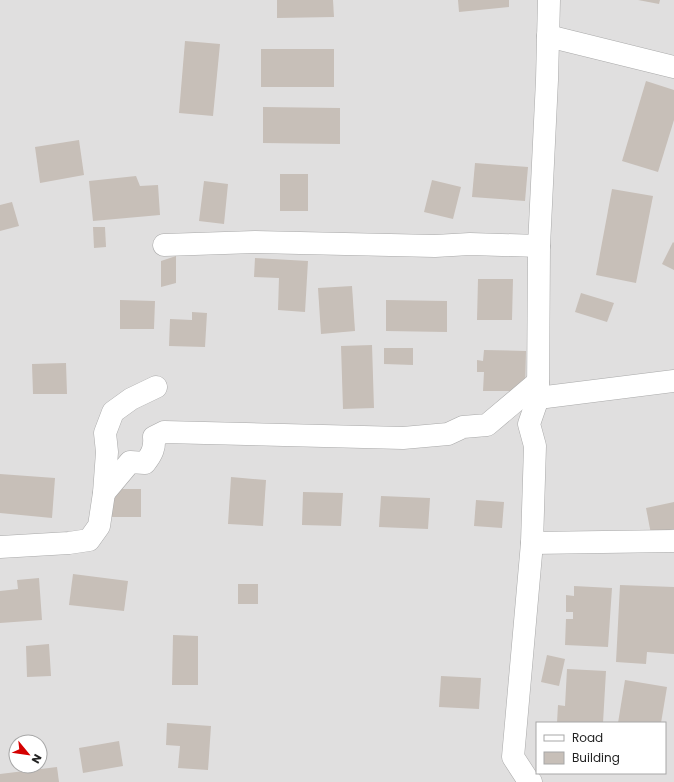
<svg xmlns="http://www.w3.org/2000/svg" width="674" height="782" font-family="Poppins,sans-serif">
<style>
.residential{fill:#e0dfdf;fill-rule:evenodd}
.building{fill:#c7bfb8}
.lines{fill:none;stroke-linecap:round;stroke-linejoin:round}
.minor-casing{stroke:#a9a9a9;stroke-width:23}
.minor{stroke:#fff;stroke-width:22}
</style>
<rect width="100%" height="100%" fill="#f2efe9"/>
<path class="residential" d="M0,0H674V782H0ZM537,723H665V773H537ZM16,742H40V766H16Z"/>
<g class="building">
<polygon points="277,0 333,0 334,17 277,18"/>
<polygon points="458,0 509,0 509,7 459,12"/>
<polygon points="638,0 660,0 659,4"/>
<polygon points="185,41 220,44 213,116 179,113"/>
<rect x="261" y="49" width="73" height="38"/>
<polygon points="646,81 674,90 674,120 658,172 622,161"/>
<polygon points="263,107 340,108 340,144 263,143"/>
<polygon points="79,140 84,175 40,183 35,147"/>
<polygon points="475,163 528,167 525,201 472,197"/>
<rect x="280" y="174" width="28" height="37"/>
<polygon points="136,176 140,186 158,185 160,215 93,221 89,181"/>
<polygon points="432,180 461,187 453,219 424,212"/>
<polygon points="204,181 228,184 224,224 199,221"/>
<polygon points="612,189 653,196 636,283 596,275"/>
<polygon points="12,202 19,226 0,231 0,205"/>
<polygon points="93,227 105,227 106,247 94,248"/>
<polygon points="673,242 674,243 674,270 662,264"/>
<polygon points="176,256 176,283 161,287 161,261"/>
<polygon points="255,258 308,261 305,312 278,310 279,278 254,277"/>
<polygon points="478,279 513,279 512,320 477,320"/>
<polygon points="352,286 355,331 321,334 318,288"/>
<polygon points="581,293 614,303 607,322 575,312"/>
<polygon points="120,300 155,301 154,329 120,329"/>
<polygon points="386,300 447,301 447,332 386,331"/>
<polygon points="192,312 207,313 205,347 169,346 170,319 192,320"/>
<polygon points="372,345 374,408 343,409 341,346"/>
<polygon points="384,348 413,348 413,365 384,364"/>
<polygon points="484,350 526,351 525,391 483,391 484,372 477,372 477,360 483,361"/>
<polygon points="66,363 67,394 33,394 32,364"/>
<polygon points="0,474 55,478 52,518 0,513"/>
<polygon points="231,477 266,480 263,526 228,524"/>
<rect x="112" y="489" width="29" height="28"/>
<polygon points="303,492 343,493 341,526 302,525"/>
<polygon points="381,496 430,498 428,529 379,527"/>
<polygon points="476,500 504,502 502,528 474,526"/>
<polygon points="674,502 674,529 651,534 646,508"/>
<polygon points="73,574 128,581 124,611 69,605"/>
<polygon points="39,578 42,620 0,623 0,591 18,589 17,580"/>
<rect x="238" y="584" width="20" height="20"/>
<polygon points="620,585 674,587 674,654 647,652 646,664 616,662"/>
<polygon points="574,586 612,588 608,647 565,645 566,619 573,619 573,612 566,612 566,595 574,596"/>
<polygon points="173,635 198,636 198,685 172,685"/>
<polygon points="49,644 51,676 27,677 26,646"/>
<polygon points="547,655 565,659 559,686 541,682"/>
<polygon points="567,669 606,671 603,723 557,723 558,705 565,706"/>
<polygon points="441,676 481,678 479,709 439,707"/>
<polygon points="625,680 667,687 661,723 618,723"/>
<polygon points="167,723 211,726 208,770 178,768 180,746 166,745"/>
<polygon points="119,741 123,766 83,773 79,748"/>
<polygon points="57,767 59,782 0,782 0,774"/>
</g>
<g class="lines">
<g class="minor-casing">
<g id="minor">
<polyline points="548,36 674,67"/>
<polyline points="164,245 255,242 435,246 470,244 539,246"/>
<polyline points="538,398 674,381"/>
<path d="M104,493L130,462L145,463C152,454 155,448 154,437L164,432L403,438L448,434L463,427L487,425L538,382"/>
<polyline points="532,543 674,541"/>
<polyline points="0,547 69,543 89,540 99,526 104,493 107,452 105,433 113,412 131,399 156,387"/>
<polyline points="531,782 528,780 513,757 532,543 535,446 529,424 538,398 539,246 547,80 549,0"/>
</g>
</g>
<use href="#minor" class="minor"/>
</g>
<rect x="536" y="722" width="130" height="52" fill="#ffffff" stroke="#a7a7a7"/>
<rect x="544" y="735" width="20" height="6" fill="#ffffff" stroke="#a7a7a7"/>
<text x="572" y="742" font-size="12" fill="#222222">Road</text>
<rect x="544" y="752" width="20" height="12" fill="#c7bfb8" stroke="#a7a7a7"/>
<text x="572" y="762" font-size="12" fill="#222222">Building</text>
<g transform="translate(28 754) rotate(119)"><circle r="19" fill="#ffffff" stroke="#a7a7a7"/>
<path d="M0-3L7 15L0 10L-7 15Z" fill="#d40000"/>
<text y="-6" font-size="11" font-weight="bold" text-anchor="middle" fill="#222222">N</text>
</g>
</svg>
